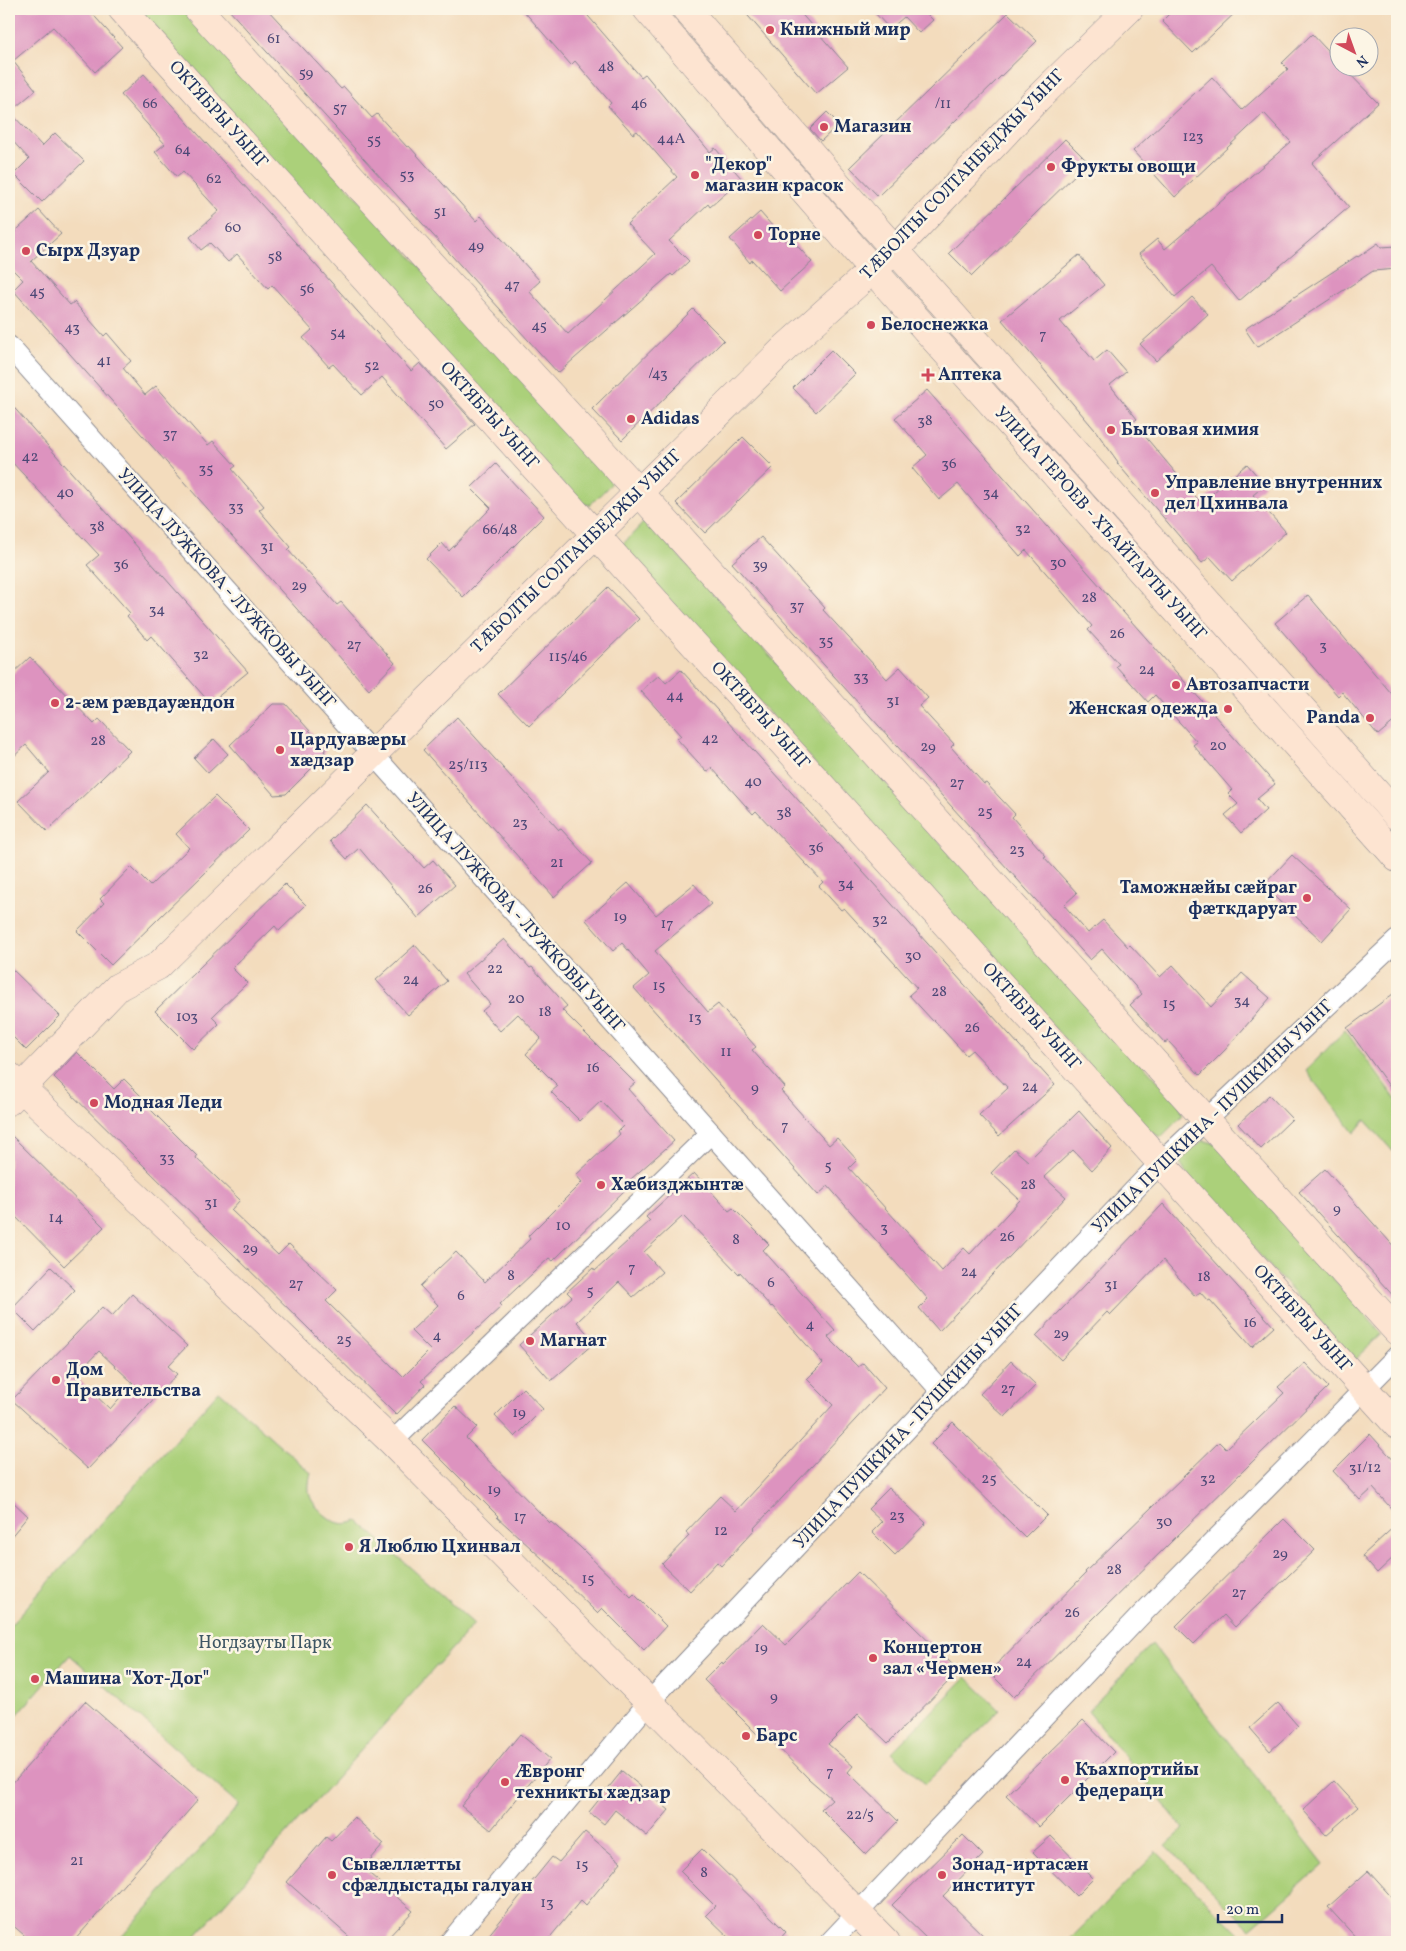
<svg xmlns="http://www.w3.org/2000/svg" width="1406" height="1951" font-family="Vollkorn,serif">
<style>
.green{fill:#abd07a;stroke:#63806c}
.building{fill:#dd93bf;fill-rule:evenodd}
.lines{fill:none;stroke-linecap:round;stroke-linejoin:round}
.street-casing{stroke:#87868e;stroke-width:22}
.secondary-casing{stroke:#87868e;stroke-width:29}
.street{stroke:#fff;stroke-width:20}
.secondary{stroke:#fde4d1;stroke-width:28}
.poi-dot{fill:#d1495b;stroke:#fcf5e5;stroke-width:2}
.labels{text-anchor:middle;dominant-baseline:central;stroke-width:5;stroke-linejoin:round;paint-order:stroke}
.number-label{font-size:15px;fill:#4c4876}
.poi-label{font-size:18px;font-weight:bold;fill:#1b2f5e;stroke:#fcf5e5;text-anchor:start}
.street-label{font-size:18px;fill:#1b2f5e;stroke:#fcf5e5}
.park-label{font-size:18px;fill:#3f5765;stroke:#fcf5e5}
</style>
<rect width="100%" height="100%" fill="#fcf5e5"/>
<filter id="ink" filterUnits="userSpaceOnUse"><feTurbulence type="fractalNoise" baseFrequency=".02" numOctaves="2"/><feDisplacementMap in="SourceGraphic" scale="10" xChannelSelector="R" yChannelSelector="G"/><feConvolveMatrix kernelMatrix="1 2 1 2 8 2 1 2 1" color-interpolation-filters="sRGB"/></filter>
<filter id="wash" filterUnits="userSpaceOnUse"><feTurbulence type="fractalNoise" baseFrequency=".0096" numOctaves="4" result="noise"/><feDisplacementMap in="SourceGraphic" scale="20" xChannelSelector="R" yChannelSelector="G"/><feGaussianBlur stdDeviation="1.12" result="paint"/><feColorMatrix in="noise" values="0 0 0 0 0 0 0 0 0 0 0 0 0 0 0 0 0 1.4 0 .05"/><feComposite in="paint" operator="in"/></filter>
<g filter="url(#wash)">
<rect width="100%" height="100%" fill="#f3dcbd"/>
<g class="green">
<polygon points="132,9 186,9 608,473 611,484 590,505 580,503"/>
<polygon points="646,520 1179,1104 1183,1115 1161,1137 1148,1131 624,553 623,544"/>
<polygon points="1345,1030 1397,1101 1397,1156 1365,1120 1354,1133 1306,1071"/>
<polygon points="1203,1140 1216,1144 1382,1334 1355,1360 1186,1174 1180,1162"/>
<path d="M219,1391L311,1473C306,1493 309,1501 325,1515C336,1524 344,1526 358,1521L474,1624L190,1942H117L239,1805L70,1655L9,1724V1627Z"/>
<polygon points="1152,1644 1324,1864 1250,1929 1166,1845 1184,1829 1088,1711"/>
<polygon points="966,1677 1000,1710 925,1784 892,1752"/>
<polygon points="1157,1852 1247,1942 1067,1942"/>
</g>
<g id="blocks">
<g class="building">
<polygon points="16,9 88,9 122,47 95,72 53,27 13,61 36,90 10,112 42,146 55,133 84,161 42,202 14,174 29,159 9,137 9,15"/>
<polygon points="228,9 267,9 341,89 344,87 372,118 377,114 407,147 409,146 476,221 481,216 540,281 529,291 568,334 655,254 627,224 677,177 637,131 633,134 608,106 611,103 575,61 571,65 522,9 582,9 641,77 645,74 710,152 715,148 742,179 710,207 708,204 669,241 689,261 673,276 671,274 558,373"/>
<polygon points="742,9 797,9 848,67 816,94"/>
<polygon points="871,9 922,9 933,20 919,33 904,17 890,29"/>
<polygon points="1174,9 1239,9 1193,53 1162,21"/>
<polygon points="1008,13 1037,41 878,196 850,167"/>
<polygon points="1312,34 1338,62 1338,68 1344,68 1378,103 1312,163 1349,207 1239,301 1211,267 1175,297 1139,254 1157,239 1165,249 1291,142 1264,113 1175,197 1133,151 1212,77 1242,110 1288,69 1282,63"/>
<polygon points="144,74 411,371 420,363 475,424 446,449 382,377 362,395 333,364 329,367 303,338 312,330 272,285 268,289 237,254 228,262 210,243 201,250 190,237 219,211 183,172 177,177 155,152 165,144 121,95"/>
<polygon points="827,112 839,124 821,141 810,129"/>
<polygon points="1065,139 1088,162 972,276 949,253"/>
<polygon points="39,210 61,234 31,261 70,305 74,302 104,336 107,333 131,361 123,368 145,395 156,386 208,445 213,441 236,466 232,469 264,506 259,510 291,547 288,550 337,605 341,602 395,663 369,690 13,290 23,280 9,266 9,237"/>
<polygon points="760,212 787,243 791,239 812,262 780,291 752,260 750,263 730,239"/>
<polygon points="1378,243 1381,247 1397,246 1397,269 1373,271 1257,347 1245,329 1357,256 1358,257"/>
<polygon points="1079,255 1104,285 1060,321 1094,361 1107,350 1126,372 1110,385 1137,419 1133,422 1201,503 1247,464 1265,485 1253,495 1286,532 1232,581 1210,557 1202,563 1117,463 1118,462 1095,430 1002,320"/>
<polygon points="1192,297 1208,314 1156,361 1140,344"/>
<polygon points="693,309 724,340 622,440 592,409"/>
<polygon points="831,350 855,374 816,412 793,388"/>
<polygon points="927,390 1275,784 1257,799 1266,810 1241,833 1225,815 1238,804 1228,794 1232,790 1193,745 1197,742 1155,695 1148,702 1116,666 1119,664 1088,630 1092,626 1026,550 1020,556 958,484 939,500 912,468 927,455 895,418"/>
<polygon points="9,402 248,672 210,703 151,636 147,640 127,616 130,613 87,565 99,555 9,459"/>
<polygon points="743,437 773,467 705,533 676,503"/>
<polygon points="496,464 544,516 463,597 426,559 442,543 449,551 491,508 471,488"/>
<polygon points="761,537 825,608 823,610 887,679 900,667 928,698 919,706 954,744 951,747 984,784 986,783 1015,814 1012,817 1046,856 1044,857 1077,893 1064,905 1088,933 1103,920 1128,947 1130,945 1160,977 1173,965 1211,1007 1242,973 1270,998 1225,1050 1200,1075 1168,1041 1165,1043 1130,1005 1142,994 1102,949 1090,960 732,563"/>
<polygon points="608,587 639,619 529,726 498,694"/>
<polygon points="1308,595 1397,700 1397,719 1378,735 1342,692 1338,696 1275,623"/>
<polygon points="30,657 94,724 99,719 130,751 47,831 18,801 49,772 26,745 9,761 9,677"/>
<polygon points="681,670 1055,1085 999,1136 979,1115 1008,1088 972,1050 966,1055 934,1020 933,1021 909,995 917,988 844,908 841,910 819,886 823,882 756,811 753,814 712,768 707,772 677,739 681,736 641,691 659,675 666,683"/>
<polygon points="273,704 286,704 325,748 324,756 286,794 274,795 230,745"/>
<polygon points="457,717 559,830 561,829 592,863 554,897 423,750"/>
<polygon points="214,739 228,754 208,773 194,758"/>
<polygon points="215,796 249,830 111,965 77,931 104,903 100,899 131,867 150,886 189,848 176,834"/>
<polygon points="367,805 424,868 433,860 455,885 418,918 359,848 347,859 330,841"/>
<polygon points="1292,855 1351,909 1322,941 1263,886"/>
<polygon points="628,883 656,915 694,884 711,904 655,951 708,1012 718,1004 756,1047 752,1050 785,1087 781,1091 829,1145 837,1138 857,1160 849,1168 942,1271 964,1248 970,1254 1020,1200 991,1173 1014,1149 1028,1161 1079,1111 1112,1148 1092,1170 1073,1150 1044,1177 1066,1197 939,1331 919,1308 928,1299 828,1186 818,1195 634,988 649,975 622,943 613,951 586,920"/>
<polygon points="285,884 306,905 279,931 275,926 232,968 247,983 212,1017 219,1024 193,1049 155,1011"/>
<polygon points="504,939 530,968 532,967 567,1006 562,1010 635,1083 628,1089 674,1141 631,1179 633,1182 553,1261 549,1258 500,1304 502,1306 421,1381 425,1385 396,1415 54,1077 77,1052 114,1089 124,1079 150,1105 148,1107 197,1156 196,1158 240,1200 231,1210 278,1255 289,1244 337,1290 326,1301 403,1377 430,1350 411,1331 438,1305 420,1286 456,1252 485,1282 530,1239 528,1236 582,1182 576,1175 620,1134 618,1131 624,1125 601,1101 580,1121 551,1092 558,1086 526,1054 541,1038 518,1014 500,1031 482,1011 490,1004 464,974"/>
<polygon points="415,945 447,981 408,1015 376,980"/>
<polygon points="9,966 60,1016 26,1050 9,1033"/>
<polygon points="1397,991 1397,1097 1347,1028"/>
<polygon points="1269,1095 1292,1119 1261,1149 1238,1124"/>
<polygon points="9,1133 104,1227 64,1266 9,1210"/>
<polygon points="1325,1169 1397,1250 1397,1300 1299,1192"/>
<polygon points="694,1173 729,1211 733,1208 769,1244 763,1250 835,1331 828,1337 858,1367 863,1363 885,1388 754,1528 755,1529 721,1566 717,1562 690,1591 662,1564 689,1536 686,1532 720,1496 736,1511 833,1405 807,1379 823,1363 772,1306 771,1307 740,1272 739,1274 683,1216 644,1252 662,1272 633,1297 619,1282 577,1322 595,1342 551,1381 519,1345 572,1297 567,1292 593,1268 595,1271 650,1221 646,1217"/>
<polygon points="1163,1204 1274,1327 1252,1347 1210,1300 1208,1301 1200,1292 1195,1296 1163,1260 1110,1315 1107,1312 1061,1360 1036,1336"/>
<polygon points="51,1267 75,1290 35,1331 12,1308"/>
<path d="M132,1294L187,1346L168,1366L177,1374L88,1469L12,1400L102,1307L112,1316ZM99,1351L133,1383L110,1409L75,1376Z"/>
<polygon points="1011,1361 1036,1385 1005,1417 980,1394"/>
<polygon points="1305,1363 1328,1387 1014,1697 989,1672 1086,1573 1085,1572 1219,1442 1226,1449 1284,1393 1278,1387"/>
<polygon points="523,1388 543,1409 515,1437 495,1416"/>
<polygon points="455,1406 477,1427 466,1438 550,1523 551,1522 579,1546 631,1597 634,1594 666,1626 644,1650 602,1608 597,1613 554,1571 555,1570 497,1517 498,1516 422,1440"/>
<polygon points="953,1422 1047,1515 1025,1537 931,1444"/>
<polygon points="1370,1434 1397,1464 1397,1515 1373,1488 1360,1500 1333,1471"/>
<polygon points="889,1488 926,1523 895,1555 872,1532 882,1522 868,1509"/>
<polygon points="9,1498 28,1516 9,1539"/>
<polygon points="1284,1519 1315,1550 1235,1627 1224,1615 1194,1644 1176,1626"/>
<polygon points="1397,1524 1397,1554 1377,1573 1362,1556"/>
<polygon points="858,1572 959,1671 888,1743 858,1714 828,1744 853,1766 848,1772 898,1821 866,1854 821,1809 832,1799 809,1779 762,1731 758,1735 736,1713 737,1712 704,1680 722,1662 723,1664 763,1623 786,1645"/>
<polygon points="85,1701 198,1800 73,1942 32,1942 9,1922 9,1787"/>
<polygon points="1278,1703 1298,1726 1270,1751 1250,1728"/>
<polygon points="1083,1720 1114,1752 1039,1827 1006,1795"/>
<polygon points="520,1734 550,1759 491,1830 461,1806"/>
<polygon points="622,1771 669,1810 647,1836 615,1810 604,1824 589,1812"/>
<polygon points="1334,1781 1358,1807 1326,1835 1303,1810"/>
<polygon points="354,1817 384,1844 363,1868 413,1911 384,1942 355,1942 287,1882 326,1837 331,1841"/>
<polygon points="585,1832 621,1862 586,1905 581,1900 546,1942 483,1942 552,1857 559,1862"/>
<polygon points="963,1835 983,1855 943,1896 990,1942 930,1942 892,1905"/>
<polygon points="1051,1836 1093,1879 1076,1896 1033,1852"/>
<polygon points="702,1849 786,1932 777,1942 734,1942 706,1915 715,1906 680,1871"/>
<polygon points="1368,1871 1397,1903 1397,1942 1360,1942 1328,1907"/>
</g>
</g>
</g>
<g filter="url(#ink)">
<use href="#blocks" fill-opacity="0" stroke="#87868e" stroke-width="1"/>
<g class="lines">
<g class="street-casing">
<g id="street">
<polyline points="9,346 942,1392"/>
<polyline points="392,1442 711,1133"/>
<polyline points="450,1942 649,1702 942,1392 1161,1162 1397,940"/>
<polyline points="830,1942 1141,1615 1397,1356"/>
</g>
</g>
<g class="secondary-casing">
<g id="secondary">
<polyline points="122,9 1397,1425"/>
<polyline points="198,9 639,492 1397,1331"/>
<polyline points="647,9 872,269 1397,858"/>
<polyline points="686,9 864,215 1397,816"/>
<polyline points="9,1076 146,1206 392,1442 886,1942"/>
<polyline points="9,1101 118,987 158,966 786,347 896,249 1036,100 1129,9"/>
</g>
</g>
<use href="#street" class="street"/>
<use href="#secondary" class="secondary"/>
</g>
</g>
<g class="poi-dot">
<circle cx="770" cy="30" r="5"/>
<circle cx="824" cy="127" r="5"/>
<circle cx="1051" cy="167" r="5"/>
<circle cx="695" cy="175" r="5"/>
<circle cx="758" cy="235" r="5"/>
<circle cx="26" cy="251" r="5"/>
<circle cx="871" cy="325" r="5"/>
<path d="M925.5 367.5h5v5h5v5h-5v5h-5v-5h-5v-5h5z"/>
<circle cx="631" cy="419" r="5"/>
<circle cx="1111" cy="430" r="5"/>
<circle cx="1155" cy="493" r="5"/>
<circle cx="1176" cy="685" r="5"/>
<circle cx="55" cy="703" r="5"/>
<circle cx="1228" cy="709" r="5"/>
<circle cx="1370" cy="718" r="5"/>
<circle cx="280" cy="750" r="5"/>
<circle cx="1307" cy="898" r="5"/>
<circle cx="94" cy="1103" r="5"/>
<circle cx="601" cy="1185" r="5"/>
<circle cx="530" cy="1341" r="5"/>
<circle cx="56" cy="1380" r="5"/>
<circle cx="349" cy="1547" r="5"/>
<circle cx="873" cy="1658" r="5"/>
<circle cx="35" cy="1679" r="5"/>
<circle cx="746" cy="1736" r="5"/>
<circle cx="1065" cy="1780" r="5"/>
<circle cx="505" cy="1782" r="5"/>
<circle cx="332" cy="1875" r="5"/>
<circle cx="942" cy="1875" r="5"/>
</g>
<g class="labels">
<g class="number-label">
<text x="274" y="39">61</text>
<text x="606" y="67">48</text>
<text x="306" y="73">59</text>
<text x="150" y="104">66</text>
<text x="639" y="104">46</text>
<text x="943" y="104">/11</text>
<text x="340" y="108">57</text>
<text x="1193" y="137">123</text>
<text x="671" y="139">44А</text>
<text x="374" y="140">55</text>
<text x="183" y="150">64</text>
<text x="407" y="175">53</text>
<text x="214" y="179">62</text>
<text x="440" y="212">51</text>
<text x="233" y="228">60</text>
<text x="476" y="246">49</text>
<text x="275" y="257">58</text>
<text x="512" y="285">47</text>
<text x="307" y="289">56</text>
<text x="37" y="292">45</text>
<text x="539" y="326">45</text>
<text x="72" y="328">43</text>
<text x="338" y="333">54</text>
<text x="1043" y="335">7</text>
<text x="104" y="361">41</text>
<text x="372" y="366">52</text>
<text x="658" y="374">/43</text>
<text x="436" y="404">50</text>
<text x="925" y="421">38</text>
<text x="170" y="434">37</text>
<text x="30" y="457">42</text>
<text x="949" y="464">36</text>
<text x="206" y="469">35</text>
<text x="65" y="493">40</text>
<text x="991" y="493">34</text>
<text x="236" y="507">33</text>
<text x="97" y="527">38</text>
<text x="1023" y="529">32</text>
<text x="500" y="530">66/48</text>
<text x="267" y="547">31</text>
<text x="1058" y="563">30</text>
<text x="121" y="565">36</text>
<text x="760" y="565">39</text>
<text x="299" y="586">29</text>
<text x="1089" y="598">28</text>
<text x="797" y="606">37</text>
<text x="157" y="610">34</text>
<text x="1117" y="634">26</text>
<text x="826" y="641">35</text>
<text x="354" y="645">27</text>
<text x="1323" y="646">3</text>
<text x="201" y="655">32</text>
<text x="568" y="657">115/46</text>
<text x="1147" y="670">24</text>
<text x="861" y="677">33</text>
<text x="675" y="696">44</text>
<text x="893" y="701">31</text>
<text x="710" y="739">42</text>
<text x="98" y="741">28</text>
<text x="1218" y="746">20</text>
<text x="928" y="747">29</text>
<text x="468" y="765">25/113</text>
<text x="753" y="782">40</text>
<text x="957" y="783">27</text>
<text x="985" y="812">25</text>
<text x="784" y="813">38</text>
<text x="520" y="823">23</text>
<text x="816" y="848">36</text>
<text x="1017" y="850">23</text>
<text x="557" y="863">21</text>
<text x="846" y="884">34</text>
<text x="425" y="889">26</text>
<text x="620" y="917">19</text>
<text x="880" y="920">32</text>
<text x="667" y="924">17</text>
<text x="913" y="956">30</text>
<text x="495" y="969">22</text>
<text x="411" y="980">24</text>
<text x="659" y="986">15</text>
<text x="939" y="992">28</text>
<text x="516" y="999">20</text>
<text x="1242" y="1001">34</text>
<text x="1169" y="1004">15</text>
<text x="545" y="1012">18</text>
<text x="187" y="1017">103</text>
<text x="695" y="1018">13</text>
<text x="972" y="1028">26</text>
<text x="726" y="1052">11</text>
<text x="593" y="1068">16</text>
<text x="1030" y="1087">24</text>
<text x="755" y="1088">9</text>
<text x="785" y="1126">7</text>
<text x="167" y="1158">33</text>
<text x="828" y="1166">5</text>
<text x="1028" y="1185">28</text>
<text x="211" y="1203">31</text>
<text x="1337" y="1209">9</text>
<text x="56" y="1218">14</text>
<text x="563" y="1226">10</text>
<text x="884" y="1228">3</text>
<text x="1007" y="1237">26</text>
<text x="736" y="1240">8</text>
<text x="250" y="1249">29</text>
<text x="632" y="1268">7</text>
<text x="969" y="1272">24</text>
<text x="511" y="1276">8</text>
<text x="1204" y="1277">18</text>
<text x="771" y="1283">6</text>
<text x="296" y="1284">27</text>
<text x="1111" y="1285">31</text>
<text x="590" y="1291">5</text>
<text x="461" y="1296">6</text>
<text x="1250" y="1323">16</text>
<text x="810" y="1325">4</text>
<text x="1061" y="1334">29</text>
<text x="437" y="1336">4</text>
<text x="344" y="1340">25</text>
<text x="1008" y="1389">27</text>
<text x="519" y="1413">19</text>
<text x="1365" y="1468">31/12</text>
<text x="989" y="1479">25</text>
<text x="1208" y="1479">32</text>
<text x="494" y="1490">19</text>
<text x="897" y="1516">23</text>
<text x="520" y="1517">17</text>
<text x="1164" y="1522">30</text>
<text x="721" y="1531">12</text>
<text x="1280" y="1554">29</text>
<text x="1114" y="1570">28</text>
<text x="588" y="1579">15</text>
<text x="1239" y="1593">27</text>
<text x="1072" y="1613">26</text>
<text x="761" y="1648">19</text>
<text x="1024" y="1662">24</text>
<text x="774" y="1697">9</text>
<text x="830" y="1772">7</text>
<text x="860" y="1815">22/5</text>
<text x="77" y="1861">21</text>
<text x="582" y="1865">15</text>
<text x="704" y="1873">8</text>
<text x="547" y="1903">13</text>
</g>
<g class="poi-label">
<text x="780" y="30">Книжный мир</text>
<text x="834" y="127">Магазин</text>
<text x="705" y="165">"Декор"<tspan x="705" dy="21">магазин красок</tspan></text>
<text x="1061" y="167">Фрукты овощи</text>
<text x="768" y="235">Торне</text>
<text x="36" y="251">Сырх Дзуар</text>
<text x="881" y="325">Белоснежка</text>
<text x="938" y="375">Аптека</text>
<text x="641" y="419">Adidas</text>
<text x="1121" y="430">Бытовая химия</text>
<text x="1165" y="483">Управление внутренних<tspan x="1165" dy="21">дел Цхинвала</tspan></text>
<text x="1186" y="685">Автозапчасти</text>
<text x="65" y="703">2-æм рӕвдауӕндон</text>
<text x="1218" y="709" text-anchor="end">Женская одежда</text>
<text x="1360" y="718" text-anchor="end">Panda</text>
<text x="290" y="740">Цардуавæры<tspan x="290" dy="21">хæдзар</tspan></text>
<text x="1297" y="888" text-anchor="end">Таможнæйы сæйраг<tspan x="1297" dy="21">фæткдаруат</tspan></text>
<text x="104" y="1103">Модная Леди</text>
<text x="611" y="1185">Хæбизджынтæ</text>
<text x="540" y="1341">Магнат</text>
<text x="66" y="1370">Дом<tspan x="66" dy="21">Правительства</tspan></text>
<text x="359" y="1547">Я Люблю Цхинвал</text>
<text x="883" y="1648">Концертон<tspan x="883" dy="21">зал «Чермен»</tspan></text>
<text x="45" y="1679">Машина "Хот-Дог"</text>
<text x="756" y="1736">Барс</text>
<text x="1075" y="1770">Къахпортийы<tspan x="1075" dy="21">федераци</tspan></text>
<text x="515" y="1772">Æвpонг<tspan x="515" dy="21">техникты хæдзар</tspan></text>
<text x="342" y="1865">Сывæллæтты<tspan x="342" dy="21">сфæлдыстады галуан</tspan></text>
<text x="952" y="1865">Зонад-иртасæн<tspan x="952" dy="21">институт</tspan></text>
</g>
<g class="street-label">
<text transform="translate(218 115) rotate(48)">ОКТЯБРЫ УЫНГ</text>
<text transform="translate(963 175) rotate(-46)">ТÆБОЛТЫ СОЛТАНБЕДЖЫ УЫНГ</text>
<text transform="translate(489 416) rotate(48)">ОКТЯБРЫ УЫНГ</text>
<text transform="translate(1100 524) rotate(48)">УЛИЦА ГЕРОЕВ - ХЪАЙТАРТЫ УЫНГ</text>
<text transform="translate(577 552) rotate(-44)">ТÆБОЛТЫ СОЛТАНБЕДЖЫ УЫНГ</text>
<text transform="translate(226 589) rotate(48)">УЛИЦА ЛУЖКОВА - ЛУЖКОВЫ УЫНГ</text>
<text transform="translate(760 716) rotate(48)">ОКТЯБРЫ УЫНГ</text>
<text transform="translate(515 913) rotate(48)">УЛИЦА ЛУЖКОВА - ЛУЖКОВЫ УЫНГ</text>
<text transform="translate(1031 1017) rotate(48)">ОКТЯБРЫ УЫНГ</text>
<text transform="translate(1213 1117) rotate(-44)">УЛИЦА ПУШКИНА - ПУШКИНЫ УЫНГ</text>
<text transform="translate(1302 1319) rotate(48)">ОКТЯБРЫ УЫНГ</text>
<text transform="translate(909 1427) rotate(-47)">УЛИЦА ПУШКИНА - ПУШКИНЫ УЫНГ</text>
</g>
<g class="park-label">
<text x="265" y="1643">Ногдзауты Парк</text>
</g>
</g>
<rect width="1406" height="1951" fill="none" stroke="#fcf5e5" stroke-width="30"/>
<g transform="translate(1354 52) rotate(139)"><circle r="24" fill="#fcf5e5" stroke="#a2a6af"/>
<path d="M0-4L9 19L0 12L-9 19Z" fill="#d1495b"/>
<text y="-8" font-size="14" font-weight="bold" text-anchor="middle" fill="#1b2f5e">N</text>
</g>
<path d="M1218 1914v8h64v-8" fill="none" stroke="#1b2f5e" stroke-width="2.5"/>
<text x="1226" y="1914" font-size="15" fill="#1b2f5e" stroke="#fcf5e5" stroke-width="4" paint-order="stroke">20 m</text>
</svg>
